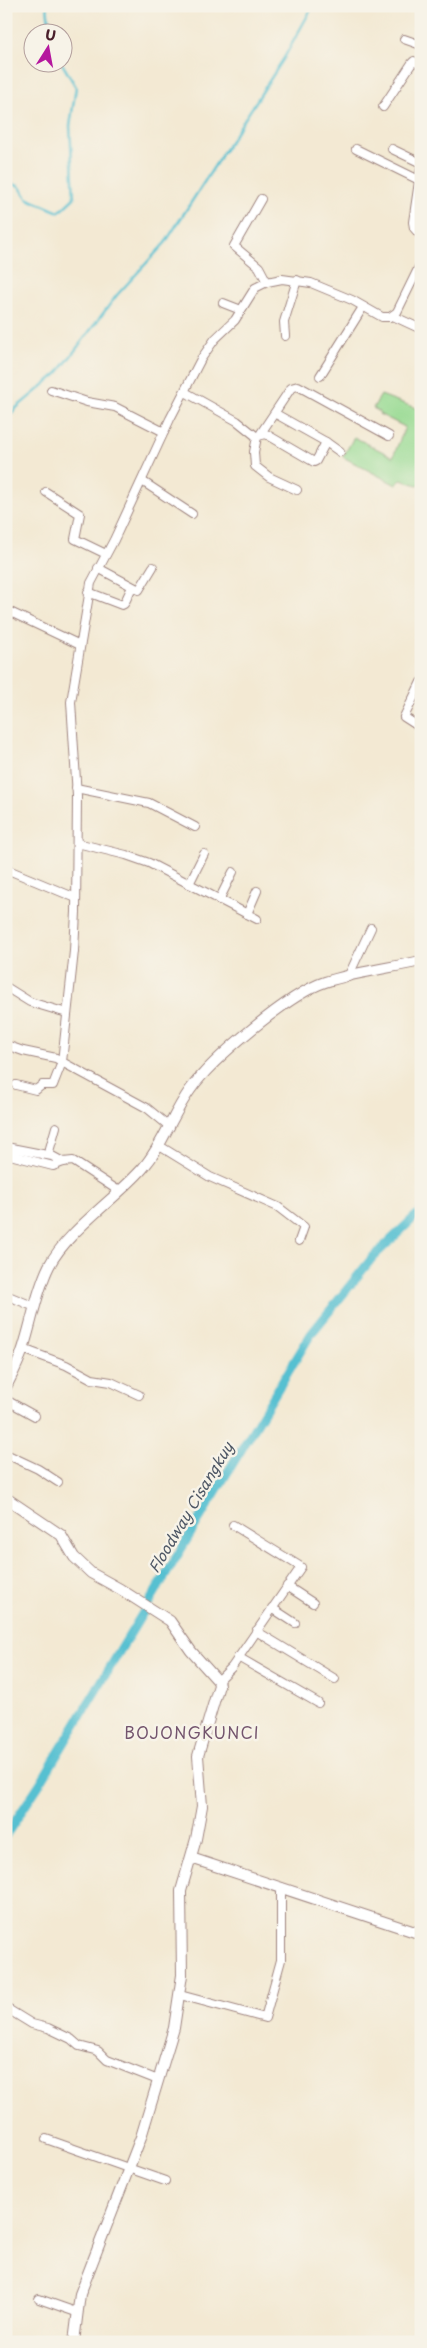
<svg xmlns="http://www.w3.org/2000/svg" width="427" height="2348" font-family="'Playpen Sans',sans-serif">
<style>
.green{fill:#97da92;stroke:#707c5e}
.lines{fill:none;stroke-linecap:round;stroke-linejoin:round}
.stream{stroke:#56c0d1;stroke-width:2.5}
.canal{stroke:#56c0d1;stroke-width:9}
.minor-casing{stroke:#9e847f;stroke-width:10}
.tertiary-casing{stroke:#9e847f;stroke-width:12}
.minor{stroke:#fff;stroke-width:8}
.tertiary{stroke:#fff;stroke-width:10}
.labels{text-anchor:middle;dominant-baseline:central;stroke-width:5;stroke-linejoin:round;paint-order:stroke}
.water-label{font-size:15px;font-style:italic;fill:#4e5765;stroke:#f7f3e8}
.quarter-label{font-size:16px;letter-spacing:1px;fill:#73546d;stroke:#f7f3e8}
</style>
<rect width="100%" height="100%" fill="#f7f3e8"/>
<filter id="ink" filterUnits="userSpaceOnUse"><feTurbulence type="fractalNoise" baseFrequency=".02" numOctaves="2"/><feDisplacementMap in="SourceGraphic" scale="10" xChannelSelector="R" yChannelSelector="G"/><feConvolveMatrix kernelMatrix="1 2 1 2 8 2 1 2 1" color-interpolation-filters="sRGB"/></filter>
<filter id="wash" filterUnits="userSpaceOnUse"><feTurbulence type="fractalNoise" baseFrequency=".0096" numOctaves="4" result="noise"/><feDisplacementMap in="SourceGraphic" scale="20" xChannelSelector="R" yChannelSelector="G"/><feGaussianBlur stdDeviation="1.12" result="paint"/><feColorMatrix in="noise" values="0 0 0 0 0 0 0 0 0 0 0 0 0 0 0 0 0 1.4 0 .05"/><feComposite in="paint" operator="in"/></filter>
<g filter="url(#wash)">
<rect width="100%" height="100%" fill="#f3e9d3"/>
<polygon class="green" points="381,395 421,410 421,486 401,480 396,485 343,457 354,437 393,457 405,427 379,414 380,412 373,408"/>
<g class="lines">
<g class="stream">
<polyline points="47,6 50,32"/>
<polyline points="6,183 19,186 28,199 59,212 74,198 70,126 76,87 61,62"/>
<polyline points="6,420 15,409 58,373 117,295 165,243 284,58 313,6"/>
</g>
<polyline class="canal" points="6,1835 39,1785 311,1334 373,1257 421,1211"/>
</g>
</g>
<g filter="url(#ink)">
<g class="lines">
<g class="minor-casing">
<g id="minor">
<polyline points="404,39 421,45"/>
<polyline points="383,107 412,63 414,61 421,65"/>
<polyline points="356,149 421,181"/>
<polyline points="392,149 421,163"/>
<polyline points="421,168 413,222 414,228 421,236"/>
<polyline points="261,199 234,246 259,267 267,282"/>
<polyline points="223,303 241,310"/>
<polyline points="393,316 421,329"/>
<polyline points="285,336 284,322 297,280"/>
<polyline points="320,376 363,307"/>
<polyline points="51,390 87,402 115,407 164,432"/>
<polyline points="185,392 237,421 257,437 254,452 255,466 269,477 297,490"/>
<polyline points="261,433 291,388 298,386 389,436"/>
<polyline points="258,436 266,434 314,462 316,461 326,442 276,414"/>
<polyline points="326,442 340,452"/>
<polyline points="142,481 192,514"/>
<polyline points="46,492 80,514 75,539 106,554"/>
<polyline points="98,568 139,590 153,567"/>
<polyline points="88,592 122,605 124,604 132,587"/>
<polyline points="6,610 80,645"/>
<polyline points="421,682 404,717 421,728"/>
<polyline points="76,788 149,803 195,827"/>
<polyline points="77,843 126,855 149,863 257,919"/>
<polyline points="6,869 76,898"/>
<polyline points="189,884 204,854"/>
<polyline points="219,900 233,872"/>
<polyline points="247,914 257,891"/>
<polyline points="348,977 371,928"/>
<polyline points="6,987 30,1002 67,1013"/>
<polyline points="6,1045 23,1051 56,1058 62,1062 53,1085 42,1085 36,1090 16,1085"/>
<polyline points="170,1127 147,1108 62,1062 74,951 76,912 77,796 71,702 91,583 114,540 170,419 201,359 215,339 235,320 255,288 267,282 282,279 311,283 352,300 382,317 390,317 397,312 421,263"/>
<polyline points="158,1145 210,1177 278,1207 304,1227 299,1241"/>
<polyline points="6,1147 52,1156 63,1162"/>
<polyline points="6,1154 53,1166 63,1162 73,1161 119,1191"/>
<polyline points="48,1155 56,1127"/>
<polyline points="6,1295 35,1307"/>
<polyline points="23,1349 66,1365 92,1379 111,1382 139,1395"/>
<polyline points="6,1400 35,1416"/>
<polyline points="6,1454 38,1469 58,1482"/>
<polyline points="287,1586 313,1603"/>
<polyline points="272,1608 295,1623"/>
<polyline points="256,1631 335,1679"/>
<polyline points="238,1657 318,1703"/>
<polyline points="218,1681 232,1667 301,1567 233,1525"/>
<polyline points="180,1995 265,2018 281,1960 281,1887"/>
<polyline points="6,2008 32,2024 48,2028 71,2039 79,2046 98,2051 107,2060 158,2080"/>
<polyline points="46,2139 165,2181"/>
<polyline points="39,2299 76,2312"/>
</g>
</g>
<g class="tertiary-casing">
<g id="tertiary">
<path d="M6,1387C12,1375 19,1362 23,1349C32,1322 36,1292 49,1266C67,1231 117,1198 143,1168C163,1145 172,1115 190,1090C212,1059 289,994 325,982C356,972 389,968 421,961"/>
<polyline points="6,1498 61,1535 74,1557 91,1573 120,1589 170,1621 191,1651 218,1681 219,1685 198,1756 202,1806 196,1839 181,1891 182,1975 174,2028 141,2137 80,2294 74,2342"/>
<polyline points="191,1858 421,1934"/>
</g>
</g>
<use href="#minor" class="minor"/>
<use href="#tertiary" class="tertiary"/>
</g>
</g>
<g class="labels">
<g class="water-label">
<text transform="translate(190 1507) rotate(-59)">Floodway Cisangkuy</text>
</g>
<g class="quarter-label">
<text x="192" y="1732">BOJONGKUNCI</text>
</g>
</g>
<rect width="427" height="2348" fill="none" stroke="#f7f3e8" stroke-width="25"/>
<g transform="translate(48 48) rotate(11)"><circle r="24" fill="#f7f3e8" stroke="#b29e9c"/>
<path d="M0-4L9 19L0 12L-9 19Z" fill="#b5179e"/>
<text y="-8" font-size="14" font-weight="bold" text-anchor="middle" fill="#4a1f2b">U</text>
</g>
</svg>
